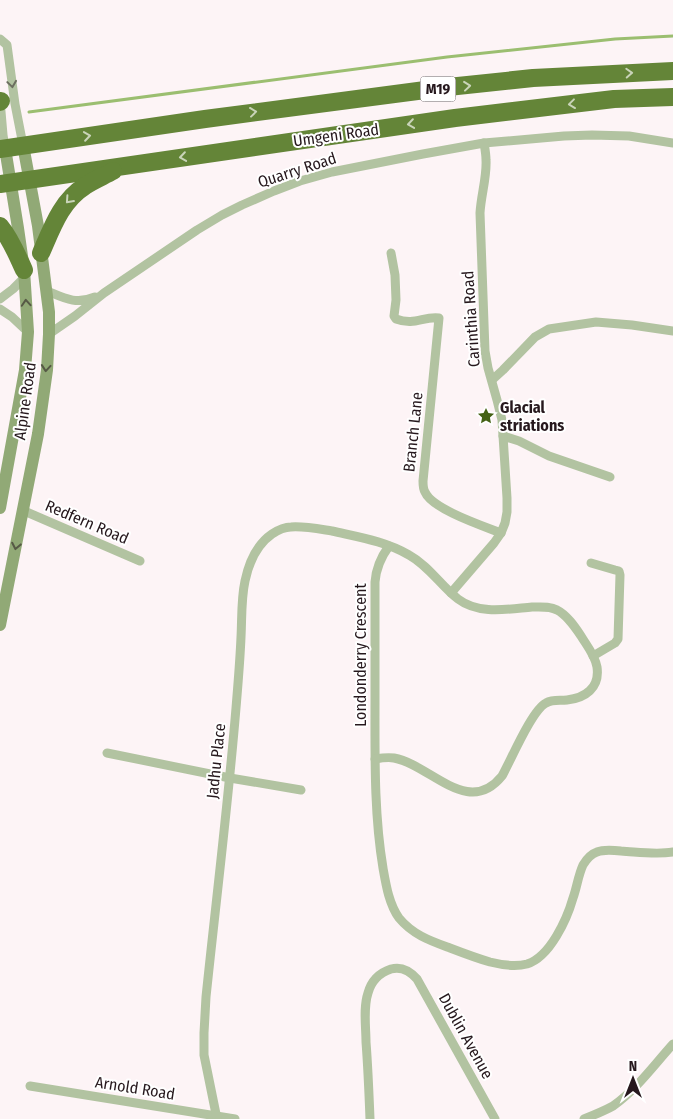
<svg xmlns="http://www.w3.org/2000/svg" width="673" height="1119" font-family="'Fira Sans Condensed',sans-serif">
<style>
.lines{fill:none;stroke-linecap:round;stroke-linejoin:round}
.stream{stroke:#9bbe70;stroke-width:3}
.street{stroke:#b2c3a1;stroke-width:9}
.secondary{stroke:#91a976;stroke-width:12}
.highway{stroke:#648538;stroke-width:18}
.oneway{stroke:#c9d4b9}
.oneway2{stroke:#6c6e5f}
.oneway3{stroke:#565945}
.labels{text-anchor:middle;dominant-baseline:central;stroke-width:4;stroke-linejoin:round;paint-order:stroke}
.shield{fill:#fff;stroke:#675d61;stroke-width:1}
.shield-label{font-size:15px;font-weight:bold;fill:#26181d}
.street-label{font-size:16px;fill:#26181d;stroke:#fff}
.poi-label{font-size:16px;font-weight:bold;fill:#26181d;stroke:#fff;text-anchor:start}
</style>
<rect width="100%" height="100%" fill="#fdf4f6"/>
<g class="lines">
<polyline class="stream" points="29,112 447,57 615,39 673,36"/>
<g class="street">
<polyline points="0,39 7,45 15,104 23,145"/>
<polyline points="0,100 3,135 5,148"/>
<path d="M391,253L395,275L396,300L394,316L396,319C415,326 423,316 439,318L423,481C423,484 423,489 425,492C432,509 483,526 501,533"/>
<path d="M47,291C64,298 76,305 95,297"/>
<polyline points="0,299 13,289 24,278"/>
<polyline points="0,309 12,317 28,332"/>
<polyline points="49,334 75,316 104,293 197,230 222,215 242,205 274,191 300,181 332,172 423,154 484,143 564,136 592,135 629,136 673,143"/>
<polyline points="492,380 503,370 535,337 549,329 596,322 632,325 673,331"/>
<polyline points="503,436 519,441 549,456 610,477"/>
<polyline points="22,510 140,561"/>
<path d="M389,546C381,557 376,568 375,582C375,622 375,662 375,703C375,758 374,814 383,868C386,885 389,904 399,918C413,935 431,941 450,948C463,953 476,958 490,962C502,965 515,967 527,964C550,957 567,919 573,898C577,887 578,876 583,865C586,860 591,854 597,852C604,849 613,850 621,851C638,852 656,855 673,852"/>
<polyline points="591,563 615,570 619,571 620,575 618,639 615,643 593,656"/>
<path d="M451,593L494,543L501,533L505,523L507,512V498L502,420L497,400L488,368L485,351L480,213C481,195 487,177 486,160C486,154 485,149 484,143"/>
<polyline points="107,753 230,778 301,790"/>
<polyline points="30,1086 235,1119"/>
<path d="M217,1119L204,1055V1033L206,997C216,901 228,805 236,708C238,684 240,661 241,637C242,619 241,599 245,581C249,562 256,545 272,534C278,530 284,527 291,527C304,526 319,529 332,531C358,537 385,541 409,555C429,566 441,586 458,599C479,615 508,609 532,607C541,607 550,606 557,610C567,615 575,627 581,636C587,646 595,655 597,667C600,688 585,698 567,700C560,701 553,699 546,703C532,710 511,760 502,776C468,818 431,765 394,758C388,757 381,758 375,759"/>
<path d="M370,1119C369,1093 368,1068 366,1042C366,1027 363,1008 368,993C371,982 379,973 391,969C402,966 410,971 417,979L495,1119"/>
<path d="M584,1119C594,1115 604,1111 613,1106C636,1090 654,1065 673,1044"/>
</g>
<g class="secondary">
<polyline points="0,508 25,370 28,332 24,270 18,228 5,148"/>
<polyline points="0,625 38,434 47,370 49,334 49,312 38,226 23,145"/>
</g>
<g class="highway">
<polyline points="0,102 1,101"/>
<polyline points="0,149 205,119 448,87 533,78 673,71"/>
<polyline points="0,184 455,118 614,99 673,97"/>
<path d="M0,226C11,239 17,255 24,270"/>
<path d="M41,253C52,228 61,201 85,186C94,180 104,176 113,171"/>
</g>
</g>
<defs><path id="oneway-chevron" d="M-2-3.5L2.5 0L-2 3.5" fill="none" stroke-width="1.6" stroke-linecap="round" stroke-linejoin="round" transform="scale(1.25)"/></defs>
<g class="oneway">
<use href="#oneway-chevron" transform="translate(629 73) rotate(-3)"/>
<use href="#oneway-chevron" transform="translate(467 86) rotate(-6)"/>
<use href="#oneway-chevron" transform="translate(572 104) rotate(173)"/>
<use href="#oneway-chevron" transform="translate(253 112) rotate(-7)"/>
<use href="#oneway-chevron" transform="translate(411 124) rotate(172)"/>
<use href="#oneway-chevron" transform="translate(87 136) rotate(-8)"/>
<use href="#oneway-chevron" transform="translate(183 157) rotate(172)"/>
<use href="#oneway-chevron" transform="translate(69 200) rotate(132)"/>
</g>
<use class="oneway2" href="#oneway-chevron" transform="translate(12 84) rotate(82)"/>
<g class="oneway3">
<use href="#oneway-chevron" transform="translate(26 303) rotate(-94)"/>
<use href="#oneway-chevron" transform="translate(46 368) rotate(95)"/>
<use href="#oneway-chevron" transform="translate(16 546) rotate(101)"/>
</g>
<defs>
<g id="sight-bare" transform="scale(1.35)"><path d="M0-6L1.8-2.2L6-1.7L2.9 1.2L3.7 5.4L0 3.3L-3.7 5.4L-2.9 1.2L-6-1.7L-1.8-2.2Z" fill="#446114" stroke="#fff" stroke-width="2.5" paint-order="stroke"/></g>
</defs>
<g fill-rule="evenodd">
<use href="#sight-bare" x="486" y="416"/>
</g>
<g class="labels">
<rect class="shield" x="420.5" y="76.5" width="35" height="25" rx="4"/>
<g class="shield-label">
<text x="438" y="89">M19</text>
</g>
<g class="street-label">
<text transform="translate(336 135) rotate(-8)">Umgeni Road</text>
<text transform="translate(297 170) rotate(-18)">Quarry Road</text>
<text transform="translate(471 319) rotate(-94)">Carinthia Road</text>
<text transform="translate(25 401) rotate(-82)">Alpine Road</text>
<text transform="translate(413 432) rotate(-84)">Branch Lane</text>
<text transform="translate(87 522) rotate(23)">Redfern Road</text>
<text transform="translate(360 655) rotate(-90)">Londonderry Crescent</text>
<text transform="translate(216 761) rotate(-84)">Jadhu Place</text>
<text transform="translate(466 1036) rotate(61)">Dublin Avenue</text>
<text transform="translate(135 1088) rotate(9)">Arnold Road</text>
</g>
<g class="poi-label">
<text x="500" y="407">Glacial<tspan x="500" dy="18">striations</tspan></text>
</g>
</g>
<g transform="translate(633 1079)" stroke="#ffffff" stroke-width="4" paint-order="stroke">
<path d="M0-4L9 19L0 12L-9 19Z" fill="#26181d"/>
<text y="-8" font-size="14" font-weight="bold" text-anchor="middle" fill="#26181d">N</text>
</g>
</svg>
